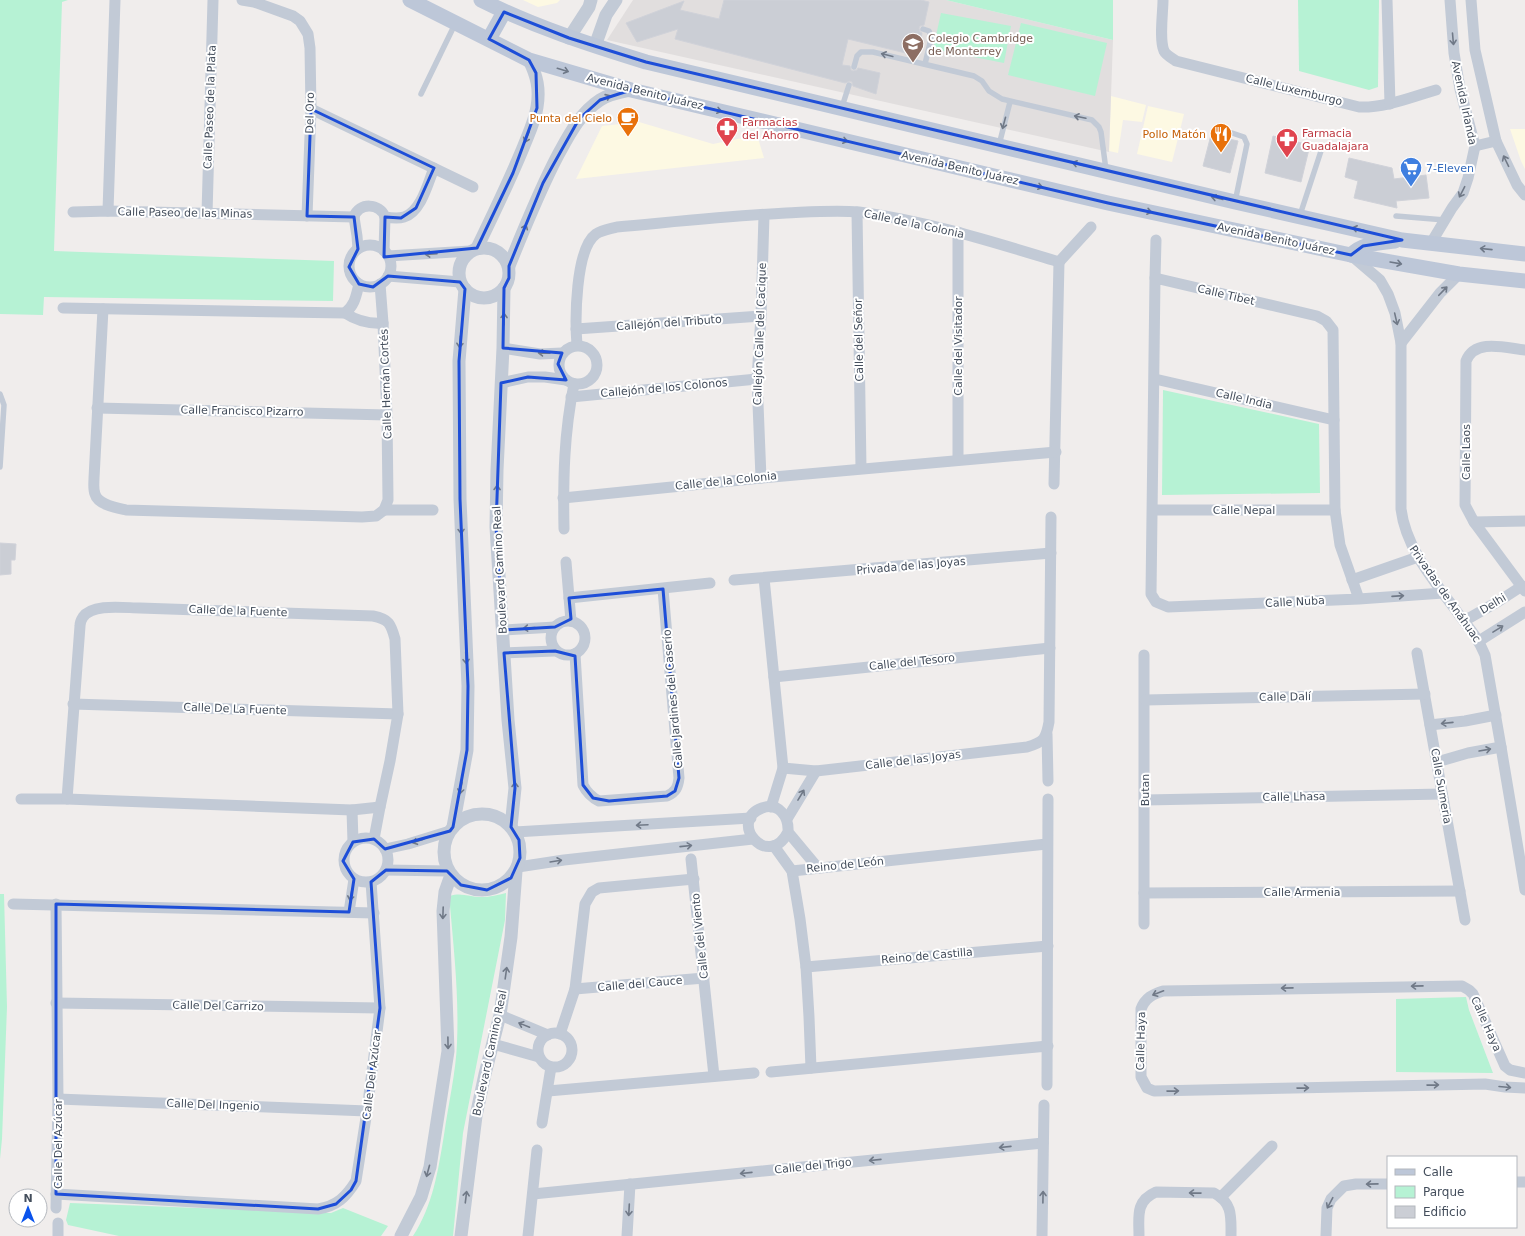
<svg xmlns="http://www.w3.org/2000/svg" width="1525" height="1236" font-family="'DejaVu Sans',sans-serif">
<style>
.commercial{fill:#fdf9e3}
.education{fill:#e1dede}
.green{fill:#b6f2d4}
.building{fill:#cbced5;stroke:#d0d2d9}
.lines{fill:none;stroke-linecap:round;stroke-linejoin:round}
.service{stroke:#c2cad6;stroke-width:5.5}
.minor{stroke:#c2cad6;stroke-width:11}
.tertiary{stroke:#c2cad6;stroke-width:13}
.secondary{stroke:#bdc7d8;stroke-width:15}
.oneway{stroke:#707987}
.oneway2{stroke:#6e7887}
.marked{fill:none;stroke:#1d4ed8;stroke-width:3;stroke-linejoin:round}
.labels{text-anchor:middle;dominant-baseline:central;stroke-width:4;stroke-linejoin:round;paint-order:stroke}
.education-label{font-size:11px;fill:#785e54;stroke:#fff;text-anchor:start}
.street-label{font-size:11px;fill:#444e5c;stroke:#fff}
.food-label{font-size:11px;fill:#c56008;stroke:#fff;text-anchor:end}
.health-label{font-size:11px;fill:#be3a42;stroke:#fff;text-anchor:start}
.shop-label{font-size:11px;fill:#366cbe;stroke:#fff;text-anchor:start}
</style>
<rect width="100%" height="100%" fill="#f0edec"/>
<g class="commercial">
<polygon points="523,0 560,0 557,3 538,7"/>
<polygon points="1111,96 1146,105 1142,122 1123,120 1118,153 1109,151"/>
<polygon points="1148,106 1184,114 1172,162 1137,154"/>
<polygon points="639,122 713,144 757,135 764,158 576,179 602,126"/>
<polygon points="1510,129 1525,129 1525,169 1521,161"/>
</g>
<polygon class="education" points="633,0 946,0 1113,40 1109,152 607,40"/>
<g class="green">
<polygon points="0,0 68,0 62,2 54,251 334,261 333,301 44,297 43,315 0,314"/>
<polygon points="946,0 1113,0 1113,40"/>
<polygon points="1298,0 1379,0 1378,87 1369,90 1299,71"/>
<polygon points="941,13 1011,26 1004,63 933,49"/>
<polygon points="1021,23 1107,43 1095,96 1008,75"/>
<polygon points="1163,390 1319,424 1320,493 1162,495"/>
<path d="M506,893L505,920L463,1133L453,1236H413C433,1205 438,1171 444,1135C448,1106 456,1072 457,1043C459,997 454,951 450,906V896C461,892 470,897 481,897C490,897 498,895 506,893Z"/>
<polygon points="0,894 4,894 7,1007 2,1139 0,1159"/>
<polygon points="1466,997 1469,1010 1493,1073 1396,1072 1396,999"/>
<polygon points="70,1203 331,1213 343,1208 388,1226 381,1236 119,1236 68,1225 66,1220"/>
</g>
<g class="building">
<polygon points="724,0 921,0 929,2 924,25 920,26 919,28 920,32 922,33 918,56 848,39 842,65 850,66 851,70 853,71 857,70 858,68 880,73 876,94 853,86 852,82 850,81 845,83 675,39 678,29 637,42 626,23 684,1 680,10 719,19"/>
<polygon points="1211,135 1238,141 1230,173 1203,166"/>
<polygon points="1273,136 1310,145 1301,182 1265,173"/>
<polygon points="1349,158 1392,168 1394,179 1426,175 1429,198 1396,201 1397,208 1354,198 1358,181 1345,177"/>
<polygon points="0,543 16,544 15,560 11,560 11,574 0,575"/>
</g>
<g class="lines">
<g class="service">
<polyline points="923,29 929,31 931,36 930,43 925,64"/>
<polyline points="854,67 857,56 861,52 873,52 974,76 982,81 989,91 1002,99 1092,120 1099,127 1101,132 1106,170"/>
<polyline points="421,94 455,24"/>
<polyline points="842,107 849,85"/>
<polyline points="1229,132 1244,137 1247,144 1235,202"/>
<polyline points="999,145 1010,102"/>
<polyline points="1300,215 1321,151"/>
<polyline points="1396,216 1445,220"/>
<polyline points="0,394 4,405 0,467"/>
</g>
<g class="minor">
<polyline points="242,0 254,2 293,16 300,21 308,34 310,48 311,109 307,216"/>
<path d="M1163,0C1163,13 1159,39 1164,51C1166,55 1172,58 1176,61L1359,107C1386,108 1411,97 1436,90"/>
<polyline points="1387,0 1390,104"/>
<polyline points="1471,0 1475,50 1496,141 1517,185 1525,195"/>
<polyline points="311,109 473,187"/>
<polyline points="1475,146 1496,141"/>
<polyline points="108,211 115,0"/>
<path d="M73,212L108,211L354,217C359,202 380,203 385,217C391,218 398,219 404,217C421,212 428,183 434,168"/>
<polyline points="857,212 861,468"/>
<polyline points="207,214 213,0"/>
<polyline points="354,217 357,236 358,249"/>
<polyline points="958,232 958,459"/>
<polyline points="1431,243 1452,208 1463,193 1468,178 1475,146 1460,89 1454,53 1450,0"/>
<circle cx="370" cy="266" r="21"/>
<polyline points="384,251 385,217"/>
<polyline points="388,256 470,251"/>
<path d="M1352,256L1380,280L1388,294L1395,313L1401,343V509C1406,550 1437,584 1460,616C1470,629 1478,638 1485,655L1501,747L1525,890"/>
<polyline points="1059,262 1091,227"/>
<polyline points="388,276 460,282"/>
<polyline points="1155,278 1156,240"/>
<path d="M63,308L345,313C357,321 369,324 383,323"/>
<path d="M103,309L94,478C94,483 93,489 95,494C98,505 117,508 126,510L362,517L376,516L384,510L388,500L387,415L383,323L380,284"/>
<path d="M345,313C355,305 356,296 359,284"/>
<polyline points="576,329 761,316"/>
<polyline points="1401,343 1440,293 1459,274"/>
<path d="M577,345C575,321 575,249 596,234C602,230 610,229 617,227C673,222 729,216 786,213C810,212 835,210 859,212C927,221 993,242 1059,262"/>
<circle cx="578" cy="365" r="19"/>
<polyline points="503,348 540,354 562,353"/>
<path d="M1525,350C1506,348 1475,338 1466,361L1465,505L1474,522L1525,591"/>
<polyline points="1155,379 1334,420"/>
<polyline points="501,383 528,377 545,377 566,380"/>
<polyline points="571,397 757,379"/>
<polyline points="97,408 387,415"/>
<polyline points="761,478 757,379 761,316 764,215"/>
<polyline points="1054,484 1059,262"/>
<polyline points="563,498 761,478 1056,452"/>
<polyline points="384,510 433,510"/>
<polyline points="1153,510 1335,510"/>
<polyline points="1474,522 1525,521"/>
<path d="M564,529C563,479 564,433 574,384"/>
<polyline points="566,562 571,621"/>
<polyline points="764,578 783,768 771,807"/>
<polyline points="734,580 1051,553"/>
<polyline points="1352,580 1418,557"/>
<polyline points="569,598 710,583"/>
<polyline points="1359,599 1340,545 1335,510 1333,330 1326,321 1317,316 1155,278 1151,594 1156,602 1168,607 1359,599 1443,593"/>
<circle cx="568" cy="638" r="17"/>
<polyline points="1464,621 1499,601 1522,586"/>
<polyline points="503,630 555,627"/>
<polyline points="1479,641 1525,612"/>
<polyline points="504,653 555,651"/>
<polyline points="1417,653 1465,920"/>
<path d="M575,654L583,785C587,793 591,797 599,801L667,796C676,792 678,787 679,778L663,589"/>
<polyline points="1144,655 1144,924"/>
<polyline points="774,677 1050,648"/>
<polyline points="1145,700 1425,694"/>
<polyline points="73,704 398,714"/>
<polyline points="1430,725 1465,721 1496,715"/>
<polyline points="1047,734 1048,781"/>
<polyline points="1437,762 1468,753 1501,747"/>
<path d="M783,768L816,771L1027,747C1044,742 1046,739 1049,722L1051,517"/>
<polyline points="21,799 67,799 352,810 380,807"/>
<path d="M67,799L80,626C80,623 81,620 83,617C93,603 125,608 140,608L373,616C389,619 391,624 395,639L398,714L390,761L380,807L374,839"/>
<polyline points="1145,800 1442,794"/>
<polyline points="352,810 353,842"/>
<polyline points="787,819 816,771"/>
<polyline points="515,832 751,818"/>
<path d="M788,832C768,871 727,821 762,808C779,802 789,817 788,832L818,868"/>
<circle cx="366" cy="860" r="22"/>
<polyline points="774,846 792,871 800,919 806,967 809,1017 811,1068"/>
<polyline points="385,849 408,844 450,831"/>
<polyline points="691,859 714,1076"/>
<polyline points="518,867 564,860 753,839"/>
<polyline points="386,870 447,871"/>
<polyline points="792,871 1047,844"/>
<polyline points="1144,893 1460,891"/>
<polyline points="13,904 374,913"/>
<polyline points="56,904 58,1099 56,1208"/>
<polyline points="349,912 354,879"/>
<polyline points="806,967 1048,946"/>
<polyline points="575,989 704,978"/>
<polyline points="56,1003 380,1008"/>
<polyline points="500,1015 548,1035"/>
<circle cx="555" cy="1050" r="17"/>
<polyline points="560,1034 575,989 585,904 592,892 599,888 694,879"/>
<polyline points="493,1044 539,1057"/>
<polyline points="771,1072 1048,1046"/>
<path d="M1525,1073L1510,1070L1505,1066L1473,994L1469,990L1462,986L1163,991C1153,994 1145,998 1141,1009V1077L1147,1088L1154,1091L1485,1084L1505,1087L1525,1088"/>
<polyline points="1047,1085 1048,799"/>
<polyline points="548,1091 754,1073"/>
<polyline points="58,1099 367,1111"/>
<polyline points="542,1123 551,1067"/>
<polyline points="1516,1182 1525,1182"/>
<path d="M56,1194L318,1209C337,1206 346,1197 356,1181L367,1111L380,1008L371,882"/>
<polyline points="533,1194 1043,1143"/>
<polyline points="1221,1197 1272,1146"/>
<polyline points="58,1236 58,1223"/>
<polyline points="528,1236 537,1150"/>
<polyline points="627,1236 630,1184"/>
<polyline points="1042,1236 1044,1105"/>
<path d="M1139,1236C1139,1217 1135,1201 1156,1192L1214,1193C1233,1203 1231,1217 1231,1236"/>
<polyline points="1326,1236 1327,1208 1331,1199 1344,1186 1356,1184 1388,1184"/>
</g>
<g class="tertiary">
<polyline points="569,38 589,7 591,0"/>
<polyline points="595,46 606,15 616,0"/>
<circle cx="484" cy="273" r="25"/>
<path d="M477,248C493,215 509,182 523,148C528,135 535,121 537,107C540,89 537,76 529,60"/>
<path d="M509,266C524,229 539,191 558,155C569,135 580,113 600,100C609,94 621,92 631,90"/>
<polyline points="504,288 503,348 497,470 496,527 508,720 515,788 511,827"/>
<circle cx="482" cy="852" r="38"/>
<polyline points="453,827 467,750 468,686 460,499 459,361 465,289"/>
<polyline points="401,1236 421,1197 430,1167 448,1051 443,911 445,892 451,875"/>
<polyline points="461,1236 476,1116 485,1074 500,1015 511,937 516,871"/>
</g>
<g class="secondary">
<polyline points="410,0 529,60 631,90 1108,203 1351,255 1459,274 1525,281"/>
<path d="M481,0C535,27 588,44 646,62L1235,202L1402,240L1525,254"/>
<polyline points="489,39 504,12"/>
<path d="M1351,255C1362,243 1379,243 1395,241"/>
</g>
</g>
<defs><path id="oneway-shaft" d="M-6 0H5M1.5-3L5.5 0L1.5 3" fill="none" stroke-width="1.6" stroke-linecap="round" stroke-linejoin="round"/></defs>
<g class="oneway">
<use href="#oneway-shaft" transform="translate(1453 39) rotate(85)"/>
<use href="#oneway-shaft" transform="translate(887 55) rotate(-166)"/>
<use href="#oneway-shaft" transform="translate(605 98) rotate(-25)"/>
<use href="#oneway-shaft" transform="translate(1080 117) rotate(-168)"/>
<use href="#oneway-shaft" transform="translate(1004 123) rotate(105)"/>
<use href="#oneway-shaft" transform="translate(527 137) rotate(112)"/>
<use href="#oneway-shaft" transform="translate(1506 161) rotate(-116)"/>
<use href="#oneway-shaft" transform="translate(1462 192) rotate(117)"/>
<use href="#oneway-shaft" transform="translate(524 230) rotate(-68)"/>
<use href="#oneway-shaft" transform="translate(431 254) rotate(176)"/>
<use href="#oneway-shaft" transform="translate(1443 291) rotate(-46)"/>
<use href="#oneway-shaft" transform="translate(504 319) rotate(-89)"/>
<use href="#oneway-shaft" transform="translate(1396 319) rotate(77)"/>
<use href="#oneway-shaft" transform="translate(460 342) rotate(94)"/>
<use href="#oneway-shaft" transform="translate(544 353) rotate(-179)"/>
<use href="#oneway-shaft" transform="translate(497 491) rotate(-89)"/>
<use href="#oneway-shaft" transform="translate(461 528) rotate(88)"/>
<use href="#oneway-shaft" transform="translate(1398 596) rotate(-4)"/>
<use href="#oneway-shaft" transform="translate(529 628) rotate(176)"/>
<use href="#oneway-shaft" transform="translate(1498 629) rotate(-32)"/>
<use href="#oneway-shaft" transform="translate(466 658) rotate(87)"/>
<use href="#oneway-shaft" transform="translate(1447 723) rotate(174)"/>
<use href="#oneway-shaft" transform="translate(1485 750) rotate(-10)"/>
<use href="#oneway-shaft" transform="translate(461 788) rotate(100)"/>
<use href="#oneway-shaft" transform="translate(515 788) rotate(-90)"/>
<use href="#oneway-shaft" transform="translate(801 795) rotate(-59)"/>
<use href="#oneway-shaft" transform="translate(642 825) rotate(177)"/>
<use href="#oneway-shaft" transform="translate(418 841) rotate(162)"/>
<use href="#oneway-shaft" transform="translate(686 846) rotate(-6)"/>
<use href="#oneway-shaft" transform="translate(556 861) rotate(-9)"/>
<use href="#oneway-shaft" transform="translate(351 895) rotate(100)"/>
<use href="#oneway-shaft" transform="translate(443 913) rotate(92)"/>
<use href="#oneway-shaft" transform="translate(506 973) rotate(-82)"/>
<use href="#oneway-shaft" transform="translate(1417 986) rotate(179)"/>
<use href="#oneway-shaft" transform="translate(1287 988) rotate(179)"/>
<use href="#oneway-shaft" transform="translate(1158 993) rotate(159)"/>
<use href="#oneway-shaft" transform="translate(524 1025) rotate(-158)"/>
<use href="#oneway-shaft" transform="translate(448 1043) rotate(89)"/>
<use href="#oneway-shaft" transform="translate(1433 1085) rotate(-1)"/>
<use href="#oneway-shaft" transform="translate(1505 1087) rotate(5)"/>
<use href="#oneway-shaft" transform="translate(1303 1088) rotate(-1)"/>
<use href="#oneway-shaft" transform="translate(1173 1091) rotate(-1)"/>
<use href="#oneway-shaft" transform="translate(1005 1147) rotate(174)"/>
<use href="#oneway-shaft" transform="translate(875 1160) rotate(174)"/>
<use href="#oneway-shaft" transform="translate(428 1171) rotate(105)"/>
<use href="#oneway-shaft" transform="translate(746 1173) rotate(174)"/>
<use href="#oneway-shaft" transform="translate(1372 1184) rotate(179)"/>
<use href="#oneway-shaft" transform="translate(1195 1193) rotate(-179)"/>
<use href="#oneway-shaft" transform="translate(466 1197) rotate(-83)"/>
<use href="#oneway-shaft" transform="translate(1043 1197) rotate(-89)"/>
<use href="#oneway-shaft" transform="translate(1330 1203) rotate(118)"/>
<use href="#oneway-shaft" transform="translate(629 1210) rotate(93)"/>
</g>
<g class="oneway2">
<use href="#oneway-shaft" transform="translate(563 70) rotate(17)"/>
<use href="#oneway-shaft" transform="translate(716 110) rotate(13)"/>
<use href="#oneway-shaft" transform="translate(842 140) rotate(13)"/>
<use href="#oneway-shaft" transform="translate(1078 164) rotate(-167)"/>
<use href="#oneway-shaft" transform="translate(1037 186) rotate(13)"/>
<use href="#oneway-shaft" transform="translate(1217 198) rotate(-166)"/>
<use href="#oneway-shaft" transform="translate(1146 211) rotate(12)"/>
<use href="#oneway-shaft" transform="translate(1358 229) rotate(-167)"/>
<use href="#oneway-shaft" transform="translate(1486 249) rotate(-174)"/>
<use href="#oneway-shaft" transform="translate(1396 263) rotate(10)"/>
</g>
<path class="marked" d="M504,12L569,38L646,62L1402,240L1363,246L1351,255L1108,203L631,90L600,100L579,119L543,183L509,266V278L504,288L503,348L562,353L558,364L566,380L528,377L501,383L496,527L503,630L555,627L571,619L569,598L663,589L679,778L675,791L667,796L609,801L593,798L583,785L575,656L555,651L504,653L515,788L511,827L519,840L520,858L511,878L487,890L461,885L447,871L386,870L371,882L380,1008L356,1181L351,1190L336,1204L318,1209L56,1194V904L349,912L354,879L343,861L353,842L374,839L385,849L450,831L453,827L467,750L468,686L460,499L459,361L465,289L460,282L388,276L373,287L359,284L349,267L358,249L354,217L307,216L311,109L434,168L416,208L401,218L385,217L384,257L477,248L513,173L537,108L536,73L529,60L489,39Z"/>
<defs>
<g id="school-pin" transform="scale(1.15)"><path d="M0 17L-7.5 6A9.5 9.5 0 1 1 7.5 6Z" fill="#8d6e63" stroke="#fff"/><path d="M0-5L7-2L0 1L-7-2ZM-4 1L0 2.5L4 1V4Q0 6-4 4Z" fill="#fff"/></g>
<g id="cafe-pin" transform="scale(1.15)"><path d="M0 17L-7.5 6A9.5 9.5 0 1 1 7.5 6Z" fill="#e8710a" stroke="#fff"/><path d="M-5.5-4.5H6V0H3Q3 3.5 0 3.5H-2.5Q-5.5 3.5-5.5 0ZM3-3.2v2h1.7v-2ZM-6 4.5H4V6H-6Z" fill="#fff"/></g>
<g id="pharmacy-pin" transform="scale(1.15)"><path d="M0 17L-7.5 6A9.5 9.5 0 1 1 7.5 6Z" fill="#e0444e" stroke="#fff"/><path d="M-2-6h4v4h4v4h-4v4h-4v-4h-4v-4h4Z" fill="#fff"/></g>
<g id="restaurant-pin" transform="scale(1.15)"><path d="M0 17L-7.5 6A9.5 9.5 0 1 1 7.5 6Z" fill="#e8710a" stroke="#fff"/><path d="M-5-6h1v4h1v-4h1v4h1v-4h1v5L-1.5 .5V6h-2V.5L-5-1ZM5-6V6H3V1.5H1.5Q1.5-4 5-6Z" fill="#fff"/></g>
<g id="supermarket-pin" transform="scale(1.15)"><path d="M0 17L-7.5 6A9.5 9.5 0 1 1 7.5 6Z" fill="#3f7fe0" stroke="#fff"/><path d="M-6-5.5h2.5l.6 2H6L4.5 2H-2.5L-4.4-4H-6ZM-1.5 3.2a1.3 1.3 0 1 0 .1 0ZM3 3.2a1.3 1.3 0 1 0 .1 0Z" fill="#fff"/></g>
</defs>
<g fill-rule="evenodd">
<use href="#school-pin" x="913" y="44"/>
<use href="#cafe-pin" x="628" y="118"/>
<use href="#pharmacy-pin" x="727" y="128"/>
<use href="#restaurant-pin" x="1221" y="134"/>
<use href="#pharmacy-pin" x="1287" y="139"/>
<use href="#supermarket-pin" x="1411" y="168"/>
</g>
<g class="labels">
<g class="education-label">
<text x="928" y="38">Colegio Cambridge<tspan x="928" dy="13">de Monterrey</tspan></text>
</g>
<g class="street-label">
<text transform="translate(1294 90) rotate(14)">Calle Luxemburgo</text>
<text transform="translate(645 92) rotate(14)">Avenida Benito Juárez</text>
<text transform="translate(1464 103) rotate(78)">Avenida Irlanda</text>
<text transform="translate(210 107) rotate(-88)">Calle Paseo de la Plata</text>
<text transform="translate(310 113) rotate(-89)">Del Oro</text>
<text transform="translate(960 168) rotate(13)">Avenida Benito Juárez</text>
<text transform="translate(185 213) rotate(1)">Calle Paseo de las Minas</text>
<text transform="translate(914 224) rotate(12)">Calle de la Colonia</text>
<text transform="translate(1276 239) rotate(12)">Avenida Benito Juárez</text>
<text transform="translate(1226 295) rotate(13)">Calle Tibet</text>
<text transform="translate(669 323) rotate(-4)">Callejón del Tributo</text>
<text transform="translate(760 334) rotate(-88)">Callejón Calle del Cacique</text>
<text transform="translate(859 340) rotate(-91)">Calle del Señor</text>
<text transform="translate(958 346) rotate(-90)">Calle del Visitador</text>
<text transform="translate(386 384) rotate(-92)">Calle Hernán Cortés</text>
<text transform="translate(664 388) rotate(-5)">Callejón de los Colonos</text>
<text transform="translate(1244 399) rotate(13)">Calle India</text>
<text transform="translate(242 411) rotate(1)">Calle Francisco Pizarro</text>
<text transform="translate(1466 452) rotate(-90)">Calle Laos</text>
<text transform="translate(726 481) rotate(-6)">Calle de la Colonia</text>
<text x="1244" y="510">Calle Nepal</text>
<text transform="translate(911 566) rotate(-5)">Privada de las Joyas</text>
<text transform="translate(500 570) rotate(-93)">Boulevard Camino Real</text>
<text transform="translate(1445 594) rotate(55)">Privadas de Anáhuac</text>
<text transform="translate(1295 602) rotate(-3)">Calle Nuba</text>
<text transform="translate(1493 604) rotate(-31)">Delhi</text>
<text transform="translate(238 611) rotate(2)">Calle de la Fuente</text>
<text transform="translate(912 662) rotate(-6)">Calle del Tesoro</text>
<text transform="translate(1285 697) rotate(-1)">Calle Dalí</text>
<text transform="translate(673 699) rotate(-95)">Calle Jardines del Caserío</text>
<text transform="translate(235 709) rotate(2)">Calle De La Fuente</text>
<text transform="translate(913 760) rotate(-7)">Calle de las Joyas</text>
<text transform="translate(1441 786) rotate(80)">Calle Sumeria</text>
<text transform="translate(1145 790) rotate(-90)">Butan</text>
<text transform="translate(1294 797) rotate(-1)">Calle Lhasa</text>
<text transform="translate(845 865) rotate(-6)">Reino de León</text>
<text x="1302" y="892">Calle Armenia</text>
<text transform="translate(700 936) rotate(-96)">Calle del Viento</text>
<text transform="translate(927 956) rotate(-5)">Reino de Castilla</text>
<text transform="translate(640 984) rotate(-5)">Calle del Cauce</text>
<text transform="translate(218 1006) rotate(1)">Calle Del Carrizo</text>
<text transform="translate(1486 1024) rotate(66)">Calle Haya</text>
<text transform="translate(1141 1041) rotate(-89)">Calle Haya</text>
<text transform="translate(490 1053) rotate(-78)">Boulevard Camino Real</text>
<text transform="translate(372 1075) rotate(-83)">Calle Del Azúcar</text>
<text transform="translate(213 1105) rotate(2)">Calle Del Ingenio</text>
<text transform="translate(58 1144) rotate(-90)">Calle Del Azúcar</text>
<text transform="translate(813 1166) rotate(-6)">Calle del Trigo</text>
</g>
<g class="food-label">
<text x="612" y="118">Punta del Cielo</text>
<text x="1206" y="134">Pollo Matón</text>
</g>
<g class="health-label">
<text x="742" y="122">Farmacias<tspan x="742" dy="13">del Ahorro</tspan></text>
<text x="1302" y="133">Farmacia<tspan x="1302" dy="13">Guadalajara</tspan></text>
</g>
<g class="shop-label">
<text x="1426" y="168">7-Eleven</text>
</g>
</g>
<rect x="1387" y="1156" width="130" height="72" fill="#ffffff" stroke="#b4b8be"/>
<rect x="1395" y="1169" width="20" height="6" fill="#bdc7d8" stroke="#b4b8be"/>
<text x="1423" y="1176" font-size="12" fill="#444e5c">Calle</text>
<rect x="1395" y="1186" width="20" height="12" fill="#b6f2d4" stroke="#b4b8be"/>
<text x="1423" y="1196" font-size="12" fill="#444e5c">Parque</text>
<rect x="1395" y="1206" width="20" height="12" fill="#cbced5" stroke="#b4b8be"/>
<text x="1423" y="1216" font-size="12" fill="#444e5c">Edificio</text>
<g transform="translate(28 1208)"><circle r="19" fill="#ffffff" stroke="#b4b8be"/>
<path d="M0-3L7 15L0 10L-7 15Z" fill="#0a53ec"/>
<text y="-6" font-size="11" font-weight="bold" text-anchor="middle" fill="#444e5c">N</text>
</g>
</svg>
